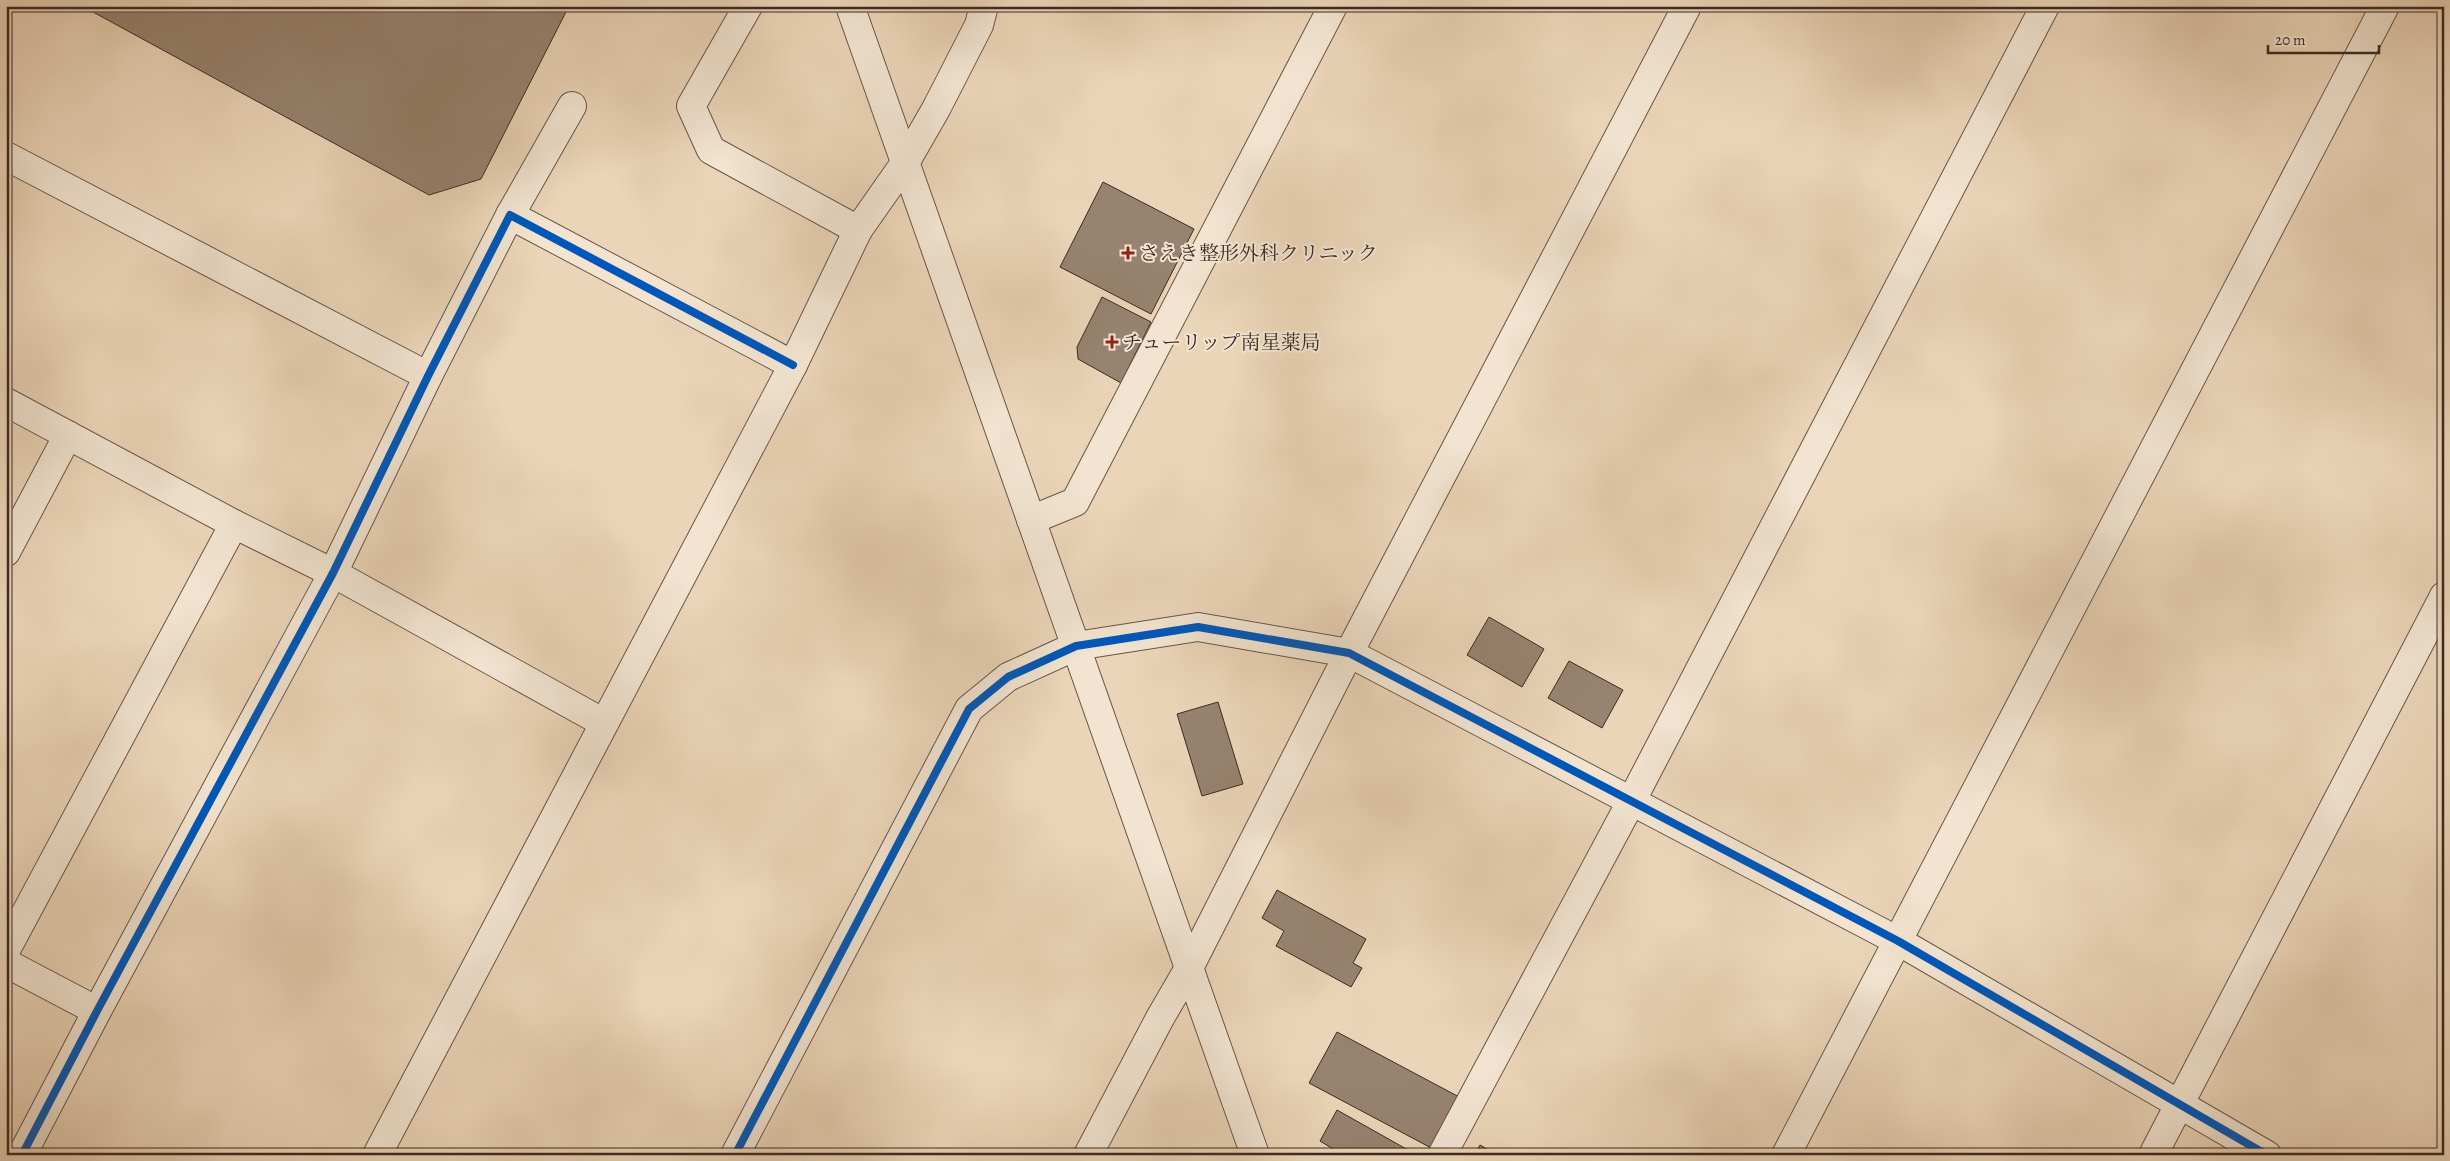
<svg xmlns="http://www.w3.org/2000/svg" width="2450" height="1161" font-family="Alegreya,'Noto Serif JP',serif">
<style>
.building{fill:#978370;stroke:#3c2b23}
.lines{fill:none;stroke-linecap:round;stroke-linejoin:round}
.minor-casing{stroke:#685648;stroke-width:30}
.minor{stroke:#f2e4d1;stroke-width:28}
.cycleway-casing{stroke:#f2e4d1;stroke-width:11}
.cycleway{stroke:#0057b8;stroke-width:8}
.poi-dot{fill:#8f2418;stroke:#f2e4d1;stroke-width:2}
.labels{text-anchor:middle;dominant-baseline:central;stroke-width:4;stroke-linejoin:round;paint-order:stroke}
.poi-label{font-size:20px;fill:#3c2b23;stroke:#f2e4d1;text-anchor:start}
</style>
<rect width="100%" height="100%" fill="#ebd5b8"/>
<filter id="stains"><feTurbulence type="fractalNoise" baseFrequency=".004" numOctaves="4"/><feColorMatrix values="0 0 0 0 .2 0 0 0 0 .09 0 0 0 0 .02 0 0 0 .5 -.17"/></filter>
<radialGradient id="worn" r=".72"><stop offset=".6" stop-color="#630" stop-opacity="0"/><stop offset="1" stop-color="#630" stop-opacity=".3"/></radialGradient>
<g class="building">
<polygon points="82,6 569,6 481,179 429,195"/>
<polygon points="1103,182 1194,229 1151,314 1060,267"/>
<polygon points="1102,297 1151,322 1121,383 1078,359 1077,347"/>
<polygon points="1489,617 1544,649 1522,687 1467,655"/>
<polygon points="1569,661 1623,690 1602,728 1548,698"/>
<polygon points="1218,702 1243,784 1202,796 1177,714"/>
<polygon points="1277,890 1366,939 1353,963 1362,968 1351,987 1276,946 1284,931 1262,918"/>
<polygon points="1337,1032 1463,1099 1435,1150 1309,1083"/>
<polygon points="1337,1110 1417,1155 1343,1155 1320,1141"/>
<polygon points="1480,1145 1497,1155 1475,1155"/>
</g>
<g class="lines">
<g class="minor-casing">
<g id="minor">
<polyline points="748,6 691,106 711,150 858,230"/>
<polyline points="850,6 1255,1155"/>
<polyline points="6,156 428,376"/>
<polyline points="510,215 793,365"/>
<polyline points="6,402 234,524 333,573 604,723"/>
<polyline points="1031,520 1075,502 1333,6"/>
<polyline points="6,552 68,435"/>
<polyline points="6,950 234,524"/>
<polyline points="6,963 97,1011"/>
<polyline points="22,1155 97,1011 333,573 428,376 510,215 572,106"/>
<polyline points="377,1155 793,365 858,230 905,163 936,109 979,25 984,6"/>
<polyline points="735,1155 969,709 1008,677 1076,646 1198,627 1349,653 1898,941 2267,1155"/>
<polyline points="1088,1155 1160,1018 1189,968 1349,653 1687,6"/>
<polyline points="1442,1155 1632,800 2045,6"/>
<polyline points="1786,1155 2385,6"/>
<polyline points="2153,1155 2444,596"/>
</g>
</g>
<use href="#minor" class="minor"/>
<g class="cycleway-casing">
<g id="cycleway">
<polyline points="22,1155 97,1011 333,573 428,376 510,215 793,365"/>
<polyline points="735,1155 969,709 1008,677 1076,646 1198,627 1349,653 1898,941 2267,1155"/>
</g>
</g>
<use href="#cycleway" class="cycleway"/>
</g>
<g class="poi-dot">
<path d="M1125.5 245.5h5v5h5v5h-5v5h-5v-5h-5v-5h5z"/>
<path d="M1109.5 334.5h5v5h5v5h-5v5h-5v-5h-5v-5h5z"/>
</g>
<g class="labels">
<g class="poi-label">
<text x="1139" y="253">さえき整形外科クリニック</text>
<text x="1122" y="342">チューリップ南星薬局</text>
</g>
</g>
<rect width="2450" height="1161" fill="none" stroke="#ebd5b8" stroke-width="25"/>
<rect x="8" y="8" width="2435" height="1146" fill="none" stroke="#3c2b23" stroke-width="2.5"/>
<rect x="12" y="12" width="2425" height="1136" fill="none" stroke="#3c2b23"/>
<path d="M2268 45v8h111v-8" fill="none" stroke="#3c2b23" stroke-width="2.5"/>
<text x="2275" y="45" font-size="15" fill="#3c2b23" stroke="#f2e4d1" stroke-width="4" paint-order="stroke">20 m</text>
<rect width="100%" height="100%" filter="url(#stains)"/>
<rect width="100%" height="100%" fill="url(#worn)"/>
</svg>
